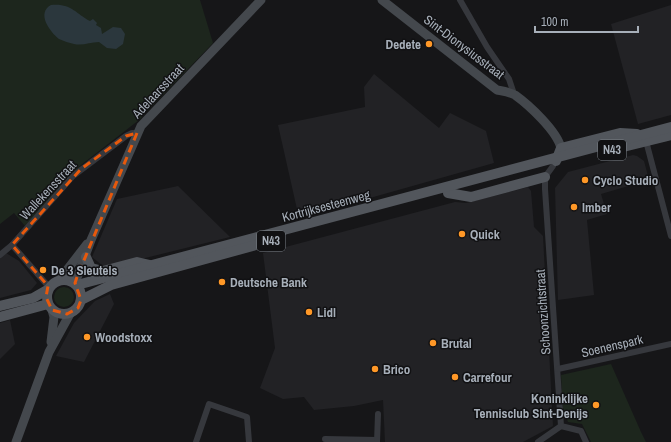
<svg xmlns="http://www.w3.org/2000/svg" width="671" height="442" font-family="'Archivo Narrow',sans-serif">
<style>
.built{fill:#222225}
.green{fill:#1d261d}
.water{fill:#2b373d}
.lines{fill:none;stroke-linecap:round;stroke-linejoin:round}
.street{stroke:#36383d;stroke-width:6}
.secondary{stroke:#44484d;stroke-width:9}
.primary{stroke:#52565c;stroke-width:10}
.marked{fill:none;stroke:#e8590c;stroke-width:3;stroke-dasharray:8 5;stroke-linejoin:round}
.poi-dot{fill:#ff9827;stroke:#111113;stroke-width:1.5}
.labels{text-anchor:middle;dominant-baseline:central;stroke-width:3;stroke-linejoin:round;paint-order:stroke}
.shield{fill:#111113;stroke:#7a8087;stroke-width:1}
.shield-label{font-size:12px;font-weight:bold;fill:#a7afb9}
.poi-label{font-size:13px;font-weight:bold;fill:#a7afb9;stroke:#111113;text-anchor:start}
.street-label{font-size:13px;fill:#a7afb9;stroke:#111113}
</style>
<rect width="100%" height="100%" fill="#161618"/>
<g class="built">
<polygon points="671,5 671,115 638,124 611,24"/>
<polygon points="374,74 439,128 450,113 486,131 494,163 299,218 278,125 365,107 364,87"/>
<polygon points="633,155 637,156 644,161 649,180 601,194 607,214 587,220 594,295 558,300 555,188 568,172"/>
<polygon points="178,186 230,237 125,263 103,266 92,257 117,199"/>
<polygon points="528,187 531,191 534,227 543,236 553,426 523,442 385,442 383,400 354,406 314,410 304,397 283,399 260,388 275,348 263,253 455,202 466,203"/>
<polygon points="6,253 19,261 37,283 31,290 0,298 0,258"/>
<polygon points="110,294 114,304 84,362 56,356 74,323 95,301"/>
<polygon points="10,320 15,344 0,359 0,323"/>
</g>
<g class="green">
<polygon points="0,0 200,0 213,43 139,120 81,165 68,178 25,226 14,213 0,224"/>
<circle cx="64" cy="297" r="10"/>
<polygon points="611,364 641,432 646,442 591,442 582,424 568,422 563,408 561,375"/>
</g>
<path class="water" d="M51,5C71,3 75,13 90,21L93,19L97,23L96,25L101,28L102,34L113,27L121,28L125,34L123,44L116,49L107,48L99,42C90,42 83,46 74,44C69,43 64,41 59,39C50,32 36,13 51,5Z"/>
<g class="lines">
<g class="street">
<polyline points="460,0 487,47 509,79 514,94"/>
<polyline points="646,141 671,236"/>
<polyline points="553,166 545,177 545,189 561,426 581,431 586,442"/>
<polyline points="12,245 49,287"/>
<polyline points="0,255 12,245 73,176 126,136 132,133 137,133"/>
<polyline points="558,369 671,344"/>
<polyline points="325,439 377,440"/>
<polyline points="196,442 209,404 247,417 249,442"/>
<polyline points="377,442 378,414"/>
<polyline points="538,442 561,426"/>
</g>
<g class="secondary">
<path d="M382,0L497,90C502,91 510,92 515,95C529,105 557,131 561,148"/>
<polyline points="60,279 87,244"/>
<polyline points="75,283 91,240 141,126 261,0"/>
<polyline points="51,342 54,317 52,310"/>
<polyline points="16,442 49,352 71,312"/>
</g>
<g class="primary">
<polyline points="603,152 671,135"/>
<polyline points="556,161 561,148 620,133 637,134"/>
<polyline points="448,193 471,197 545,177"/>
<polyline points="86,257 91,268 103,271 137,262 150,265"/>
<circle cx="64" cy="297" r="17"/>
<polyline points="77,285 671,127"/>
<polyline points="81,300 111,285 267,242"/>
<polyline points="0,306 33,298 47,290"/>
<polyline points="0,317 48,304"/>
</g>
</g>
<path class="marked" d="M137,133L77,277L75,283L81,300L78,308L67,314L52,310L46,297L48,286L12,245L81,169L126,136Z"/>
<g class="poi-dot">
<circle cx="429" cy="44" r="4"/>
<circle cx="585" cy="180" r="4"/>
<circle cx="574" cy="207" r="4"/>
<circle cx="462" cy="234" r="4"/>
<circle cx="43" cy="270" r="4"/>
<circle cx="222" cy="282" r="4"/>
<circle cx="309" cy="312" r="4"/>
<circle cx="87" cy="337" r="4"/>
<circle cx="433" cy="343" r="4"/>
<circle cx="375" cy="369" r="4"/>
<circle cx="455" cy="377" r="4"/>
<circle cx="596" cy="405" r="4"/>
</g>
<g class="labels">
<g class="shield">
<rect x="598" y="140" width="28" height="20" rx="3"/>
<rect x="257" y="231" width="28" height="20" rx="3"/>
</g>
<g class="shield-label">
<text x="612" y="150">N43</text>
<text x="271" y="241">N43</text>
</g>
<g class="poi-label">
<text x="421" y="44" text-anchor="end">Dedete</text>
<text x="593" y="180">Cyclo Studio</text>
<text x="582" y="207">Imber</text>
<text x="470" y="234">Quick</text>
<text x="51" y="270">De 3 Sleutels</text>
<text x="230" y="282">Deutsche Bank</text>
<text x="317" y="312">Lidl</text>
<text x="95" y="337">Woodstoxx</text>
<text x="441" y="343">Brutal</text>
<text x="383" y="369">Brico</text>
<text x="463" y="377">Carrefour</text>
<text x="588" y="398" text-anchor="end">Koninklijke<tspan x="588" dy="15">Tennisclub Sint-Denijs</tspan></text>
</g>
<g class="street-label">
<text transform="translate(464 47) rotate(37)">Sint-Dionysiusstraat</text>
<text transform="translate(158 91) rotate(-47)">Adelaarsstraat</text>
<text transform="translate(48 190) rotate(-47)">Wallekensstraat</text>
<text transform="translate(326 206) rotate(-15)">Kortrijksesteenweg</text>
<text transform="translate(543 312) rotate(-94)">Schoonzichtstraat</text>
<text transform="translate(612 346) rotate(-13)">Soenenspark</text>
</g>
</g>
<path d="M535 26v6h103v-6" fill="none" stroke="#a7afb9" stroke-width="2"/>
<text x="541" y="26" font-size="12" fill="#a7afb9" stroke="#111113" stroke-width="3" paint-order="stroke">100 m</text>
</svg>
